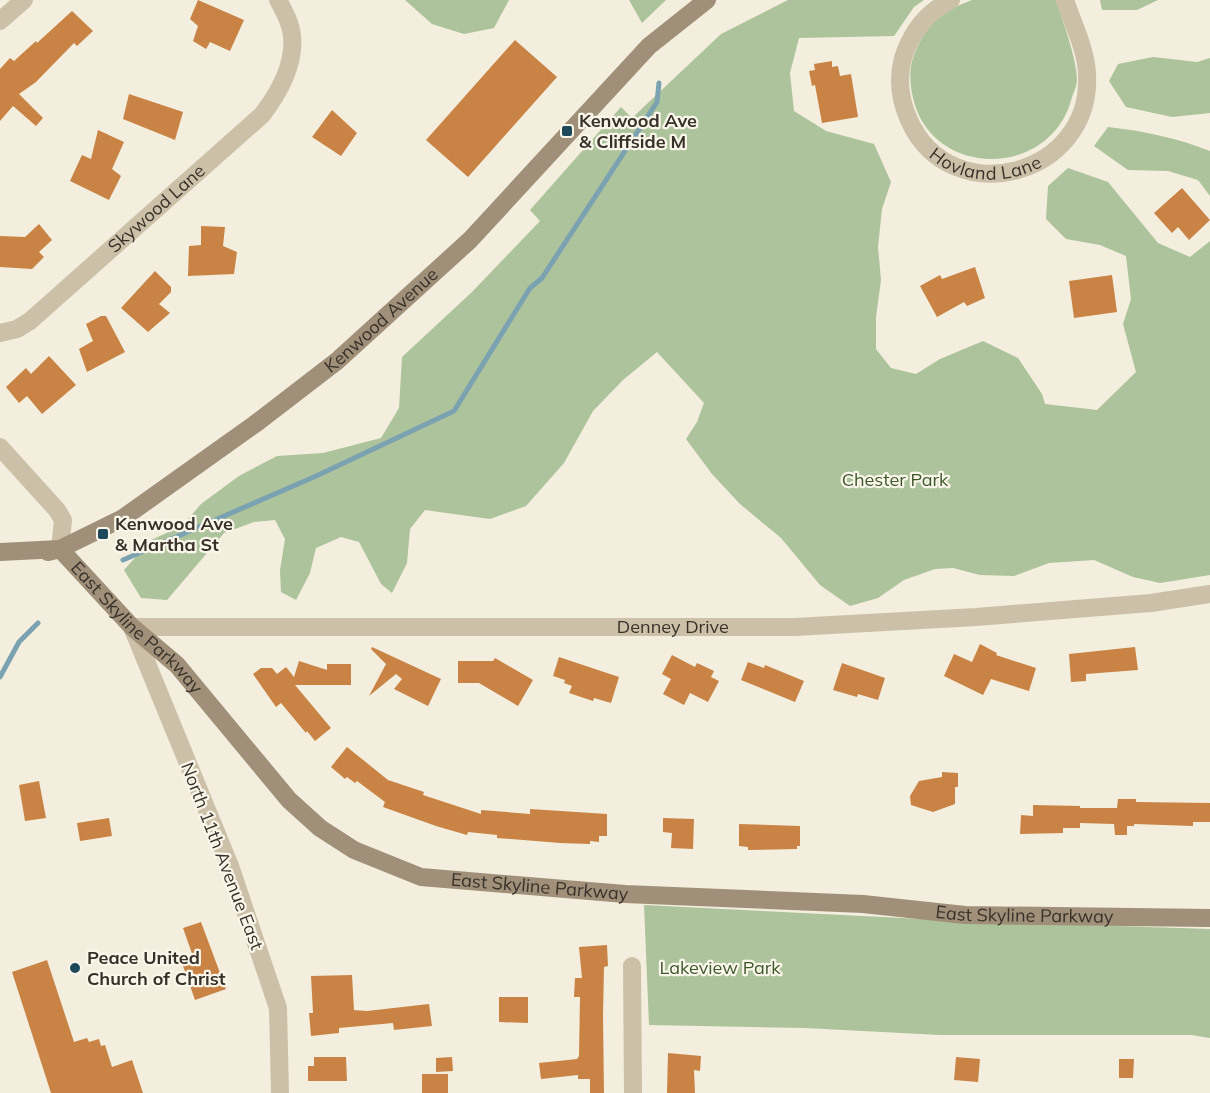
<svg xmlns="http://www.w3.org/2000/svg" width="1210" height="1093" font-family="Mulish,sans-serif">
<rect width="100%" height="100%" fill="#f3eedd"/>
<path fill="#adc39c" d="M405 0H509L494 28 464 34 432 24Z
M629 0H666L642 23Z
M788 0H924L914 7 894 36 799 38 790 73 794 111 826 131 874 144 891 182 882 209 878 247 881 280 876 317V349L891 368 916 374 940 359 983 341 1018 358 1042 394 1045 404 1097 410 1136 372 1123 324 1131 299 1126 256 1100 245 1066 239 1046 219 1048 186 1068 168 1108 182 1158 243 1190 257 1210 241V575L1160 583 1133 577 1094 560 1049 563 1014 576 980 575 953 568 935 569 904 580 878 598 850 606 820 585 781 538 740 504 712 474 686 439 697 422 704 403 657 352 623 380 593 411 564 463 526 506 490 519 425 510 410 529 407 563 392 593 381 584 359 542 341 537 316 548 310 573 296 600 281 592 280 570 285 539 275 520 254 522 224 533 167 600 141 598 124 570 151 540 182 526 201 504 239 476 277 456 323 453 381 438 399 408 402 357 472 292 540 221 530 210 621 107 632 118 721 34Z
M972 0H1056C1063 22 1076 56 1077 79 1077 85 1074 92 1072 97 1052 179 932 180 913 98 910 85 909 70 913 58 925 25 940 12 972 0Z
M1100 0H1158L1137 10H1102Z
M1153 57 1197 62 1210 58V113L1172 117 1126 107 1109 81 1118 64Z
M1108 127C1144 131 1177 138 1210 151V196L1198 180 1168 171 1128 170 1094 146Z
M644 905 963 921 1210 929V1038L1191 1035H940L805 1028 649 1025Z"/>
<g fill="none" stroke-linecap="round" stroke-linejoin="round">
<path stroke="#7ba2b1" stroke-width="5" d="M123 560 314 477 454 411 530 288 542 278 657 102 659 83
M0 677 19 642 38 623"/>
</g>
<path fill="#c98445" d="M198 0 244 20 230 51 210 42 206 49 193 41 198 26 190 19Z
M72 11 93 31 77 46 74 43 36 82 19 94 43 118 36 126 13 106 0 121V69L10 58 14 61 36 41 37 43Z
M515 40 557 77 468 177 426 140Z
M832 61V67L838 66 840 76 851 74 858 117 822 123 815 85 812 86 809 71 815 70 814 64Z
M129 94 183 112 175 140 123 119Z
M332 110 357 133 341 156 312 137Z
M98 130 124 142 112 169 121 176 109 200 70 181 82 155 91 159Z
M1182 188 1210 220 1189 240 1178 227 1172 233 1154 213Z
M39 224 52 240 39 252 44 257 32 269 0 267V236L25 237Z
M201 226 225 227 223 246 237 252 234 274 188 276 189 246 201 245Z
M975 267 985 298 967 306 964 302 937 317 920 286 940 275 942 279Z
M155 271 171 287V292L159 304 170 313 148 332 121 308Z
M1112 275 1117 312 1074 318 1069 281Z
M101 316H106L125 352 87 372 79 349 93 341 86 324Z
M49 356 76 385 42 414 27 396 19 403 6 387 26 368 31 374Z
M980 644 997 653 996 655 1036 668 1029 691 991 679 983 695 944 676 954 654 972 662Z
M372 647 441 679 428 706 394 689 402 679 396 674 369 696 386 664 371 649Z
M1135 647 1138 670 1086 674V681L1071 682 1069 654Z
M672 655 695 667 697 663 714 671 711 677 719 681 708 702 690 693 684 705 663 694 671 679 662 674Z
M559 657 619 677 611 703 594 698 593 701 569 693 572 686 564 683 565 680 553 676Z
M495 658 533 680 518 706 479 683H458V661H493Z
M299 661 327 670V664H351V685H295L331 728 315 741 307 731 306 733 281 703 276 707 253 674 261 668H272L277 674 286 667 294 677Z
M748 662 764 668 765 665 804 681 795 702 741 680Z
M842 663 885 678 878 700 858 694 857 697 833 690Z
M347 747 388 780 424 792 423 795 481 814V810L530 814V809L607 814V836H599V842L590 841V844L560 843 497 838V835L468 832 467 835 436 826 383 807 385 802 357 781 355 783 347 777 345 779 331 767Z
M942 772 958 773V787H955V804L933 812 911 805 910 796 919 781 942 777Z
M39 781 46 818 25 821 19 785Z
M1118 799H1136V802L1210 803V822H1193V826L1134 824V826H1127V835H1115L1114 824 1080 823V828H1063V833L1020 834 1021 815 1033 816V805L1080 806V808H1117Z
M109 818 112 836 80 841 77 823Z
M663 818 694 819 693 849 671 848 672 833 663 832Z
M739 824 800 826V846H797V849L748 850V847L739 846Z
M201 922 226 989 195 1000 183 966 195 962 183 928Z
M607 945 608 966 604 967 603 1016 604 1093H590V1079H578V1075L541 1079 539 1063 577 1059 579 1056 580 997H574L575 978H582L579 947Z
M47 960 74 1042 87 1038 89 1042 99 1039 101 1046 105 1045 112 1067 132 1060 143 1093H51L12 972Z
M352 975 354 1010 367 1011 429 1004 432 1026 394 1030 393 1023 339 1028V1033L311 1036 309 1013H313L311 976Z
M499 997H528V1023L499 1022Z
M668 1053 701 1056 700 1071 694 1070 695 1093H667Z
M314 1057H346L347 1081H308V1066H314Z
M452 1057 453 1071 436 1072V1058Z
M956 1057 980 1059 978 1082 954 1080Z
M1119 1059H1134L1133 1078H1119Z
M422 1074H448V1093H422Z"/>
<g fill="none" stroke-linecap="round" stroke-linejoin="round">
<g stroke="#ccc1a8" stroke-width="18">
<path id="s1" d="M951 0C927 12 911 33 903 58 897 80 900 100 909 120 950 213 1093 177 1087 74 1086 49 1073 24 1065 0"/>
<path d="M0 21 24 0"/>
<path id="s2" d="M0 333 17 329 30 321 262 115C278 94 295 64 292 36 291 23 284 11 278 0"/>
<path d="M0 447 57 510 63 520 60 549"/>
<path d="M632 966 633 1093"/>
<path id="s3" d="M280 1093 278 1008 230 866 132 627H795L976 617 1151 603 1210 594"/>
</g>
<g stroke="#a09079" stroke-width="18">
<path id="s4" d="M0 552 60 549 132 627 177 665 289 800 320 828 354 850 421 877 625 894 863 904 965 915 1210 918"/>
<path id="s5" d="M48 552 60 549 123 518 255 424 337 361 470 240 649 46 707 0"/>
</g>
</g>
<g fill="#1d495b" stroke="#faf7ea" stroke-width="2">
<rect x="561" y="125" width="12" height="12" rx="3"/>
<rect x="97" y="528" width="12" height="12" rx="3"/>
<circle cx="75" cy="968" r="6"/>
</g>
<g text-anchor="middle" stroke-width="4.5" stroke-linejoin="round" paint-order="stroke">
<g font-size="18" font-weight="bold" fill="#383129" stroke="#faf7ea" text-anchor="start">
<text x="579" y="127">Kenwood Ave<tspan x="579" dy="21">&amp; Cliffside M</tspan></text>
<text x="115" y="530">Kenwood Ave<tspan x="115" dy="21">&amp; Martha St</tspan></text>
<text x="87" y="964">Peace United<tspan x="87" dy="21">Church of Christ</tspan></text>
</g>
<g font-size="18" fill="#383129" stroke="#faf7ea">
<text dy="6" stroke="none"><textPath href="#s1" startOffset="238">Hovland Lane</textPath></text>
<text dy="6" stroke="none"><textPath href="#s2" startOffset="202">Skywood Lane</textPath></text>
<text dy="6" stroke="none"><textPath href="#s5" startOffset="408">Kenwood Avenue</textPath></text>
<text dy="6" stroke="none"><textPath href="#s4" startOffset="170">East Skyline Parkway</textPath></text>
<text dy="6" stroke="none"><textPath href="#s3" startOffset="1034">Denney Drive</textPath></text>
<text transform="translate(222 856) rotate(69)" y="6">North 11th Avenue East</text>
<text dy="6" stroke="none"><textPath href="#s4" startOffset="674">East Skyline Parkway</textPath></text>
<text dy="6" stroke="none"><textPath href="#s4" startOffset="1160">East Skyline Parkway</textPath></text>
</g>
<g font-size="18" fill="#3d572b" stroke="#faf7ea">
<text x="895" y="486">Chester Park</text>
<text x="720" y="974">Lakeview Park</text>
</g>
</g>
</svg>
